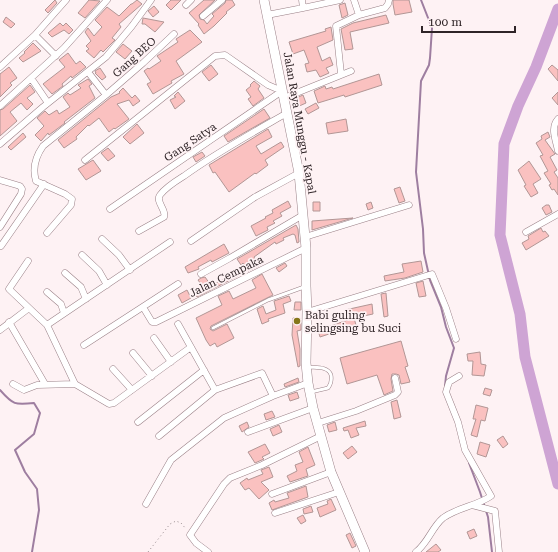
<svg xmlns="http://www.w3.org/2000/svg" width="558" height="552" font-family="'Roboto Serif',serif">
<rect width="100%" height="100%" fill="#fef2f4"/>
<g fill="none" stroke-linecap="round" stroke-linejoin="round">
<path stroke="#9e7ea0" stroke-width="2" d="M421 0 432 28 430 58 429 65 421 81 416 172 423 229 424 253 430 280 441 307 446 327 454 348 446 376 445 386
M0 390C13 405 15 405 34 403L40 413 34 434 15 450 25 472 37 489 39 510 32 552
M469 463 480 492 488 517 492 552"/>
<path stroke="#cea4d4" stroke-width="11" d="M558 9 536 67 518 106 504 144 500 235 520 314 525 357 558 484"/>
</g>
<path fill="#fac1c0" stroke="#b29695" d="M55 0 57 3 48 13 45 10Z
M89 0 100 1 85 18 78 13Z
M137 0 142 4 119 24 121 27 112 38 115 40 103 52 101 50 94 58 86 51 89 49 86 46 91 41 85 32 88 28 94 36 102 27 95 20 107 7 119 16 131 4H132Z
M171 0H181L171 10 166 5Z
M204 0H215L199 15 200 19 204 20 207 24 214 16 212 14 225 3 226 0H232L235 5 226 12 227 13 214 26 204 34 198 25 199 24 189 13Z
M393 0H409L412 12 395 15 393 4Z
M345 3 348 15 342 18 339 5Z
M154 6 159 12 153 17 148 11Z
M386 15 389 23 350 32 353 49 345 50 341 29 353 23Z
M6 17 15 24 11 28 3 22Z
M143 18 164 22 155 32 145 24H142Z
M60 23 63 26 66 23 73 30 69 34 64 30 52 37 48 33Z
M331 27 333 40 317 47 322 61 330 57 333 65 326 68 329 73 320 77 316 70 307 72 305 64 309 63 304 50 293 54 289 42 326 31 325 29Z
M190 30 202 42 176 61 184 74 171 81 172 83 153 94 147 84 151 82 144 71 148 68 149 69 161 61 157 56 178 42 176 39Z
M33 43 41 51 23 62 19 58 25 53 24 52Z
M123 44 132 51 125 59 116 52Z
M68 53 76 64 80 61 86 67 72 78 71 76 62 84 63 86 52 94 43 84 65 67 59 60Z
M211 65 218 74 209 81 202 72Z
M552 65 558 70V81L548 69Z
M9 67 17 78 10 83 12 85 0 97V74Z
M100 68 106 77 102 80 95 73H96L95 71Z
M379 74 382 85 345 97 344 95 318 103 314 91 325 86 326 89 332 87 333 89Z
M88 79 92 84 89 86 95 98 64 122 65 123 49 135 48 133 41 141 35 135 44 126 37 118 45 111 49 115 57 110 59 114 70 107 63 97 68 93 70 95 81 88 78 85Z
M254 81 260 86 258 89 264 98 253 106 248 99 251 97 246 90 251 86 250 85Z
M30 85 35 92 27 98 33 104 27 110 21 103 10 112 17 121 0 136V110L3 109Z
M123 88 132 98 135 95 140 101 133 106 129 100 117 104 129 119 115 129 114 128 109 132 99 118 89 126 88 125 76 137 77 139 64 148 58 140 111 97 120 93 119 92Z
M178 92 185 101 175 109 170 100 176 97 174 96Z
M558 92V105L552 98Z
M303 95 306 103 297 107 294 99Z
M316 103 319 108 308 114 305 109Z
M264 109 270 118 228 142 224 136Z
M346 119 348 131 328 134 326 123Z
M137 124 144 133 130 144 123 137Z
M268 129 272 137 256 146 261 154 281 142 284 147 265 160 268 165 256 174 255 173 229 192 215 172 213 173 209 165Z
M548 132 550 137 545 140 555 154 550 157 557 170 554 172 558 178V195L554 189 552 190 549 185 551 184 544 173 548 171 540 156 543 155 536 143 542 139 541 136Z
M23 133 26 137 11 150 8 147Z
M108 148 115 156 108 161 101 153Z
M202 152 205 156 196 162 193 157Z
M93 160 101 171 86 180 78 169Z
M529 161 541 179 533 184 538 193 531 197 524 186 526 185 518 170Z
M400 187 405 201 399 203 394 189Z
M288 201 291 207 280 213 282 216 273 221 275 223 267 227 268 230 256 236 251 226 266 218 265 217 273 213 272 210Z
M313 202H320V211H313Z
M371 202 373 208 368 210 366 204Z
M546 205H549L552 212 546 215 542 208Z
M353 218 312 230V221Z
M296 225 298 229 299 242 297 243 295 235 293 234 283 238 284 240 276 244 275 242 254 257 259 266 248 271 243 263 241 265 237 259Z
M541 228 543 232 545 231 549 236 526 250 522 243 529 239 528 236Z
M224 244 229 253 212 262 211 260 198 267 199 269 188 273 185 267Z
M421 261 423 272 405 278 385 281 384 276 404 272 402 264Z
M285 263 287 266 279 272 276 268Z
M237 273 238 276 197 297 194 292 203 287 198 280 201 278 205 277 210 284 214 282V284Z
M262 274 273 295 211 326 210 329 213 331 227 324 234 338 217 347 215 343 210 346 206 340 196 318 222 305 218 296 229 291 233 299 256 288 252 280Z
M423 281 426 296 419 297 416 283Z
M187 290 191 298 182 303 178 295Z
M386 293 388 316 384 317 381 294Z
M289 296 291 301 283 304 285 313 268 319 269 321 262 324 257 309 263 306 266 314 276 310 274 301Z
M295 302H301V310H294Z
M372 304 373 314 354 318 356 325 320 337 318 330 348 320 345 310Z
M293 318H295L296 323V321L301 320V330L297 331 300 349V366L298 367 292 335Z
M401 341 408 366 405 367 410 382 401 384 399 375 396 374H392L391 379 393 391 384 395 377 375 347 384 340 358Z
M480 352 481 364 486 365 484 376 472 375 473 361H468L467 354Z
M298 378 299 382 285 387 284 384Z
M485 388 492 390 490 396 483 394Z
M297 392 299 398 290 401 288 395Z
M397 400 401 417 394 419 391 402Z
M476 405 488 408 485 421 481 420 477 437 471 435 476 419H473Z
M272 411 275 417 266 420 264 414Z
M365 421 366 426 356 428 359 435 351 438 348 430 344 431 343 428Z
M247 422 249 427 242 432 239 426Z
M335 422 337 430 329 432 327 425Z
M279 425 282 432 273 436 270 429Z
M503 436 508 444 503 448 497 440Z
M480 442 490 445 486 457 477 454Z
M265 444 270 453 262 457 264 459 255 463 248 452Z
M352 446 357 452 348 459 343 453Z
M308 447 315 465 306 469 308 476 290 482 287 476 297 471 295 465 303 462 299 452Z
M269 467 273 477 261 482 269 490 259 499 249 488 245 490 240 483 247 478 248 480 263 474 261 470Z
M306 486 308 497 272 510 269 503 274 500 275 502 289 498 287 493Z
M331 499 336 510 320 517 317 508 328 504 327 501Z
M311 506 313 512 304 514 303 509Z
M303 515 306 521 301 524 297 518Z
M474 529 477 536 470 539 467 532Z
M350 533 356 546 352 548 346 535Z
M436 544 441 550 438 552H426Z"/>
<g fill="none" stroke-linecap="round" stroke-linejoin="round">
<defs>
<path id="lane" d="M213 328 268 300 304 287
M308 367C316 368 328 366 331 375 332 380 331 384 328 388L311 392"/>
<path id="street" d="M302 0 303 8
M354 0 359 15 385 8 388 4 389 0
M186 5 191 0
M267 15 303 8 340 0
M203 16 222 0
M56 56 35 35 66 0
M0 67 35 35
M341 74 336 26 359 15
M31 78 64 48 107 0
M106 95 143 63 174 34
M284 98 351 71
M0 106 31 78 48 103
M558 119C550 128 556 140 558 151
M0 144 43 107 106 57 132 26 151 0
M85 160 215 56 225 55 268 85 282 91
M0 180 20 186 22 189 21 194 0 227
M110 209 282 91
M139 231 164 217C167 210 155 202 160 195 166 187 176 181 184 176 217 152 252 133 287 113
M526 232 558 214
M47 233 71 205 72 199 65 194 36 181C32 168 36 156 43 146L106 95 88 72
M305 237 409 205
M102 239 119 255 130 270
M191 241 255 197 299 173
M170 242 47 325 75 384 109 404 114 403 191 347
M1 246 44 184
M82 255 99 271 107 285
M28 261 9 289 29 308
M65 273 81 287 86 299
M201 274 230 258 303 215
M47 292 61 304 64 313
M143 307 152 322H156L306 248
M307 312 432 274 446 308 456 339
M9 322 45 384
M178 324 215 390
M0 330 29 308 47 325
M154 338 171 362
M84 345 178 284
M133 353 152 376
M113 369 132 390
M13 384 24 390 37 385 75 384
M138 422 204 370
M318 423 356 411 395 395 398 392 395 378
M248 432 313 408
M159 436 215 390 262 373 273 396
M272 494 331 472
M146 504 171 460 224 418 273 396 308 383
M472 505 495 511 499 552
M275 513 339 492
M208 552 196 543 190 535 224 484 230 478 262 465 321 436
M416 552C428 543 432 527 443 518 458 507 477 506 491 496L465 450 458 422 446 392 449 382 459 376"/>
<path id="secondary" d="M264 0 299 173 306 248V286L307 312 306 363 308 383 313 408 331 472 365 552"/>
</defs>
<use href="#lane" stroke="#9a8087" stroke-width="4"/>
<use href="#street" stroke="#9a8087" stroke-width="7"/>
<use href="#secondary" stroke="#9a8087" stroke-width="10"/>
<path stroke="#94888b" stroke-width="1" stroke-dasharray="1 3" stroke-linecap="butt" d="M148 552 170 524 176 521 181 523 186 529"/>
<use href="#lane" stroke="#fff" stroke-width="3"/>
<use href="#street" stroke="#fff" stroke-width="6"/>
<use href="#secondary" stroke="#fff" stroke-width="9"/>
</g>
<circle fill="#867619" stroke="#fef2f4" stroke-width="1.5" cx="297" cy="321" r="4"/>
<g text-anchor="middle" stroke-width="3.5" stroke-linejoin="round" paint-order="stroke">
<g font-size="11" fill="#2f2427" stroke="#fef2f4">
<text transform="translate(134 57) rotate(-42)" y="4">Gang BEO</text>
<text transform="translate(300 123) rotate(80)" y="4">Jalan Raya Munggu - Kapal</text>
<text transform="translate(190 142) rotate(-34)" y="4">Gang Satya</text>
<text transform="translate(226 276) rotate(-26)" y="4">Jalan Cempaka</text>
</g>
<g font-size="11" fill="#2f2427" stroke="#fef2f4" text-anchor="start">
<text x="305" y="319">Babi guling<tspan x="305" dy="13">selingsing bu Suci</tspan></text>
</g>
</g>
<path d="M422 26v6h93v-6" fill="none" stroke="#2f2427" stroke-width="2"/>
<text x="428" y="26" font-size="12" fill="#2f2427" stroke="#fef2f4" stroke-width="3" paint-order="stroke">100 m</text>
</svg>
